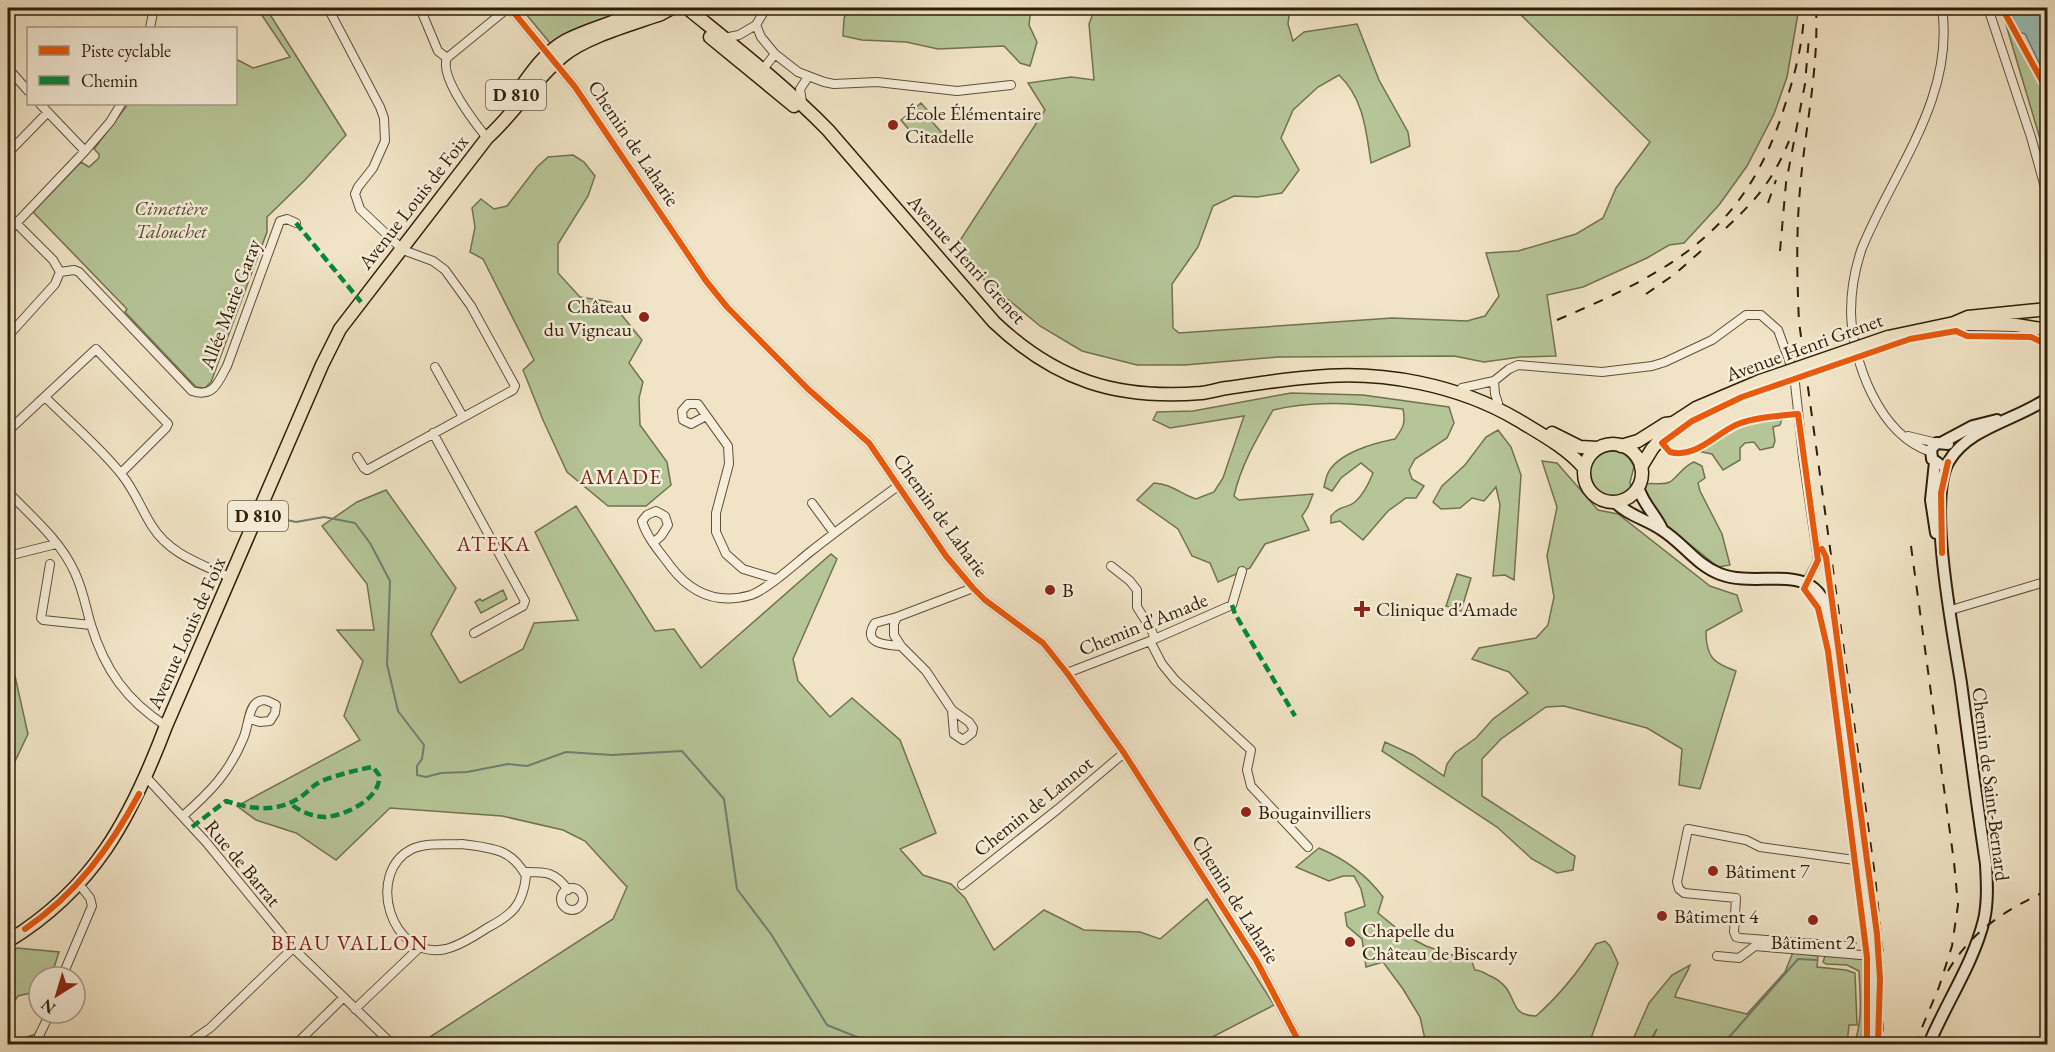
<svg xmlns="http://www.w3.org/2000/svg" width="2055" height="1052" font-family="'EB Garamond',serif">
<rect width="100%" height="100%" fill="#f1e4c6"/>
<filter id="stains"><feTurbulence type="fractalNoise" baseFrequency=".00333" numOctaves="4"/><feColorMatrix values="0 0 0 0 .2 0 0 0 0 .09 0 0 0 0 .02 0 0 0 .5 -.17"/></filter>
<radialGradient id="worn" r=".72"><stop offset=".6" stop-color="#630" stop-opacity="0"/><stop offset="1" stop-color="#630" stop-opacity=".3"/></radialGradient>
<path fill="#b6c598" stroke="#727250" stroke-width="1.5" d="M257 8H266L346 135 305 180 267 217V232L211 382 205 388 196 387 125 312 127 309 33 212 81 162 89 167 99 158V154L94 149 128 104H236V59L253 68 290 57Z
M521 8H631L625 13 550 43Z
M850 8H1031L1029 25 1037 42 1030 66 1020 63 1004 46 938 49 906 42 862 40 843 36 844 18Z
M1095 8H1290L1288 24 1293 41 1304 32 1357 24 1379 80 1408 132 1410 146 1371 163C1366 131 1364 99 1339 75L1318 87 1293 110 1281 138 1299 170 1282 193 1257 197 1234 196 1213 206 1198 247 1172 284 1173 328 1179 333 1392 318 1467 321 1485 316 1499 296 1486 253 1518 251 1576 234 1603 218 1616 188 1650 142 1520 14 1522 8H1799L1787 77 1774 114 1747 166 1719 205 1684 243 1669 245 1647 258 1583 287 1547 295 1556 356 1520 357 1484 362 1454 356 1278 357 1185 365H1137L1082 351 1040 326 975 272 957 245 1045 110 1028 83 1071 77 1094 80 1089 24Z
M2004 18 2037 74 2047 98V162Z
M921 103 931 114 928 117 942 133 930 144 915 128 910 131 901 120Z
M573 155 584 162 595 176 588 196 558 244V273L580 297 611 302 642 340 629 363 643 382 639 398 640 425 667 462 671 485 646 506H608L567 472 543 420 523 370 534 360 483 259 470 252 475 227 472 208 481 199 494 209 507 206 537 167 548 157Z
M1291 393 1363 395 1449 407 1454 423 1447 438 1415 459 1409 470 1412 479 1424 486 1416 498H1406L1388 511 1363 540 1340 521 1331 523V516C1341 504 1347 509 1355 502 1363 495 1369 483 1373 473L1361 463 1341 478 1332 491 1324 487C1325 483 1326 477 1328 473 1338 453 1374 443 1395 439 1403 428 1406 423 1403 409 1359 404 1316 399 1273 410 1257 438 1241 465 1234 496L1239 500 1313 494 1308 507 1302 516 1309 530 1265 544 1250 568 1218 582 1210 563 1192 556 1178 529 1137 500 1154 483C1172 484 1179 493 1196 499L1214 492 1223 478 1244 416 1170 428 1153 420 1157 412 1193 411Z
M1757 416 1782 419 1780 425 1773 427 1775 441 1773 447 1760 450 1754 442 1745 443 1740 448V460L1723 470 1712 454 1697 451C1719 430 1728 425 1757 416Z
M1498 430 1511 447 1521 475 1514 580 1505 575 1493 576 1500 505 1496 487 1484 501 1472 498 1460 508 1441 509 1433 502 1442 486 1465 465 1486 437Z
M1611 451C1623 451 1629 456 1634 467L1630 482 1631 488C1597 519 1568 459 1611 451Z
M1542 461 1557 463 1598 510 1618 514 1710 586 1737 595 1742 611 1706 631C1706 657 1713 663 1736 671L1700 789 1679 785 1682 749 1647 728 1564 706 1546 707 1501 739 1482 759V796L1575 856 1573 870 1557 873 1532 859 1497 827 1382 751 1385 742 1413 755 1444 776 1447 764 1455 753 1476 738 1493 719 1528 693 1509 672 1472 659 1479 648 1536 638 1548 625 1554 597 1547 556 1557 507Z
M1694 462 1702 466 1705 478 1698 483 1700 491 1722 534 1730 565 1718 567 1662 522 1643 488 1645 484C1653 482 1661 486 1670 482 1679 476 1683 466 1694 462Z
M386 490 456 588 431 634 460 683 523 649 534 623 578 620 535 532 576 506 655 631 674 629 701 668 831 554 837 559 793 659 798 681 830 717 852 698 900 740 936 833 900 849 923 875 951 884 965 898 994 950 1044 910 1084 930 1140 932 1160 939 1207 899 1274 1005 1199 1044H419L613 919 627 887 585 841 563 830 502 816 390 808 336 860 296 833 256 820 237 806 360 740 344 716 363 661 337 630H374L367 584 322 526 357 502Z
M1457 574 1471 578 1461 611 1446 606Z
M503 590 507 599 481 613 475 602 480 599 482 601Z
M8 659 15 676 28 734 8 776Z
M1319 848C1345 859 1366 874 1383 897L1378 913 1405 935 1426 946 1452 955 1462 952 1469 954 1475 970C1480 970 1483 972 1488 975 1496 978 1502 982 1507 989 1517 1005 1513 1015 1536 1016 1561 994 1579 971 1596 944L1605 941 1610 946 1618 963 1589 1044H1426L1420 1017 1403 989 1383 962 1366 967 1362 939 1347 926 1345 913 1365 906 1361 889 1354 876H1343L1329 881 1296 867Z
M17 948 59 952 51 977H39V991L18 996 8 1010V955Z
M1793 952 1818 956 1817 967 1846 970 1855 973 1857 1025H1849L1847 1044H1650L1657 1029 1648 1044H1631L1649 1003 1672 975 1690 965C1686 977 1678 985 1675 997L1747 1014 1785 972Z
M1825 956 1863 959 1865 962V1044H1857L1855 1041C1863 1018 1860 994 1859 971L1847 965 1826 964 1823 962Z
M41 1032 50 1044H8Z"/>
<path fill="#9bbfb5" stroke="#6f7f70" stroke-width="1.5" d="M2012 8H2047V79L2025 34 2018 32 2011 13Z"/>
<g fill="none" stroke-linecap="round" stroke-linejoin="round">
<path stroke="#6f7f70" stroke-width="2" d="M268 516 296 522 324 517 355 523 370 543 390 581 387 664 398 711 424 745 422 759 417 766V775L426 777 441 773 467 772 508 764 527 766 566 752 612 755 682 751 724 799 737 889 771 934 827 1025 862 1039 872 1044
M1723 1044 1798 959 1817 960"/>
<defs>
<path id="street" d="M328 8 380 107 384 118 385 141 373 168 358 187 355 194 360 209 403 250 433 261 445 270 471 306 515 386 513 390 367 470 364 468 357 457
M420 8 438 51 447 58
M510 8 575 87 706 281 727 307 808 389 869 443 946 556 973 588 985 600 1043 643 1067 673 1124 753 1256 960 1300 1044
M1988 8 2031 137 2048 198
M150 28 154 8
M724 38 739 35 756 25
M775 54 798 72 824 82 834 84 877 82 957 91 1011 85
M447 58C439 77 475 123 487 138
M447 58 508 8
M8 68 28 91
M760 73 775 54 761 37 756 25 766 8
M802 102 800 89 808 77
M40 104 85 151
M8 153 48 112
M8 232 85 151 110 122 121 104
M60 272 74 270 79 272 192 391C214 398 218 382 227 366L280 221 287 219 296 223
M8 336 55 284 60 272 53 260 16 223
M435 367 463 417
M1494 381 1495 394 1498 403
M1462 388 1494 381 1509 369 1518 365 1602 372 1652 366 1665 362 1712 340 1746 315H1761L1778 330 1794 374 1803 457 1818 560 1806 583
M45 397C69 421 102 449 122 475 135 491 141 509 152 526 170 555 202 564 231 578
M706 416 691 424 683 420 682 411 688 404H698L728 446 729 464 716 513V532L726 554 743 569 776 579
M8 431 96 349 168 424 166 428 121 473
M433 433 525 601 523 606 474 633
M1908 436 1937 443
M1931 452C1879 435 1852 361 1851 312 1851 290 1855 268 1862 248 1894 170 1955 97 1942 8
M8 492C31 516 61 541 75 573 83 590 86 608 91 625 105 670 126 700 166 726
M812 503 834 533
M653 543 661 536 668 525 665 516 656 511 647 515 642 521C647 538 660 552 671 567 691 593 717 605 751 595 768 589 795 564 810 552 839 529 868 508 898 486
M8 556 56 544
M50 564 41 618 43 620 91 625
M1111 566 1130 581 1137 590V607L1151 629 1155 639
M1951 610 2048 581
M897 617 875 623C861 644 886 645 901 646
M1150 641 1162 664 1175 680 1251 750 1247 770 1251 786 1308 847
M1067 673 1150 641 1232 605 1242 571
M952 710 954 734 963 740 972 733 973 728 969 722 952 710 926 671 901 646 894 635V624L897 617 973 588
M147 778 206 842 293 948 392 1044
M183 816C210 792 229 773 243 739 248 729 248 711 255 704 262 697 269 701 276 705L275 713 270 721 260 722 250 719
M462 844C491 848 511 848 526 876 523 905 512 915 487 928 475 936 461 945 446 949 390 961 365 872 412 849 427 842 446 845 462 844Z
M524 872C545 872 555 871 568 890
M962 885 1058 809 1124 753
M561 899a11 11 0 1 1 22 0a11 11 0 1 1-22 0Z
M1852 945 1843 946 1740 938 1736 937 1734 932 1736 898 1684 893 1679 889 1677 882 1688 829 1746 840 1760 847 1862 861
M1717 956 1739 958 1755 946 1873 956
M62 977 92 906 90 898 79 884
M355 1009 419 948
M39 1036 50 1013
M187 1044 210 1028 293 948
M296 1044 343 998"/>
<path id="secondary" d="M1943 442 1973 426 1997 420
M1935 462 1931 500 1936 533
M1939 464 1932 459 1931 449 1937 443 1948 444
M1638 487C1643 504 1655 514 1662 529
M1615 502C1627 515 1648 520 1662 530 1683 543 1696 565 1720 574 1762 590 1818 556 1830 620L1872 935 1873 1044
M1929 1044C1946 1003 1973 964 1984 920 1988 902 1987 883 1986 864 1977 804 1969 743 1961 683 1954 637 1926 499 1949 461 1969 427 2017 420 2048 398"/>
<path id="primary" d="M687 8C735 47 784 85 828 130L994 322C1055 380 1116 400 1201 393 1210 392 1219 389 1227 388 1256 384 1284 379 1313 377 1382 370 1459 385 1518 420 1541 434 1567 448 1584 468
M710 37 794 106
M512 100C527 79 542 54 565 41 589 28 618 23 642 8
M1964 324 2016 325 2048 330
M1888 337 1954 323 1968 317 2048 309
M1552 433 1580 447 1598 448
M1584 473a29 29 0 1 1 58 0a29 29 0 1 1-58 0Z
M1621 446 1638 441 1665 424 1673 423 1696 408 1760 381
M1641 467 1652 449 1672 425
M8 941C94 889 131 818 166 726L322 365 340 329 487 138C515 113 534 80 563 56 585 37 633 24 661 14L672 8"/>
</defs>
<use href="#street" stroke="#5f5038" stroke-width="10"/>
<use href="#secondary" stroke="#2e1f08" stroke-width="14"/>
<use href="#primary" stroke="#2e1f08" stroke-width="15"/>
<use href="#street" stroke="#f6edda" stroke-width="8"/>
<use href="#secondary" stroke="#f6edda" stroke-width="10"/>
<use href="#primary" stroke="#f1e4c6" stroke-width="12"/>
<path stroke="#2e1f08" stroke-width="2" stroke-dasharray="10 10" stroke-linecap="butt" d="M1816 8C1819 69 1805 128 1800 189 1796 234 1797 278 1799 322L1875 876 1883 956V1044
M1768 203 1776 180
M1726 228C1757 199 1773 180 1789 141
M1780 251 1786 183 1805 84 1809 37
M1646 294 1675 274 1701 251
M1557 320C1672 271 1746 232 1785 105 1795 74 1804 40 1804 8
M1911 546 1954 862 1958 905 1952 946 1939 987 1915 1044
M1948 971C1972 930 2006 910 2048 890"/>
<defs>
<path id="primary-bridge" d="M1760 381 1888 337"/>
</defs>
<use href="#primary-bridge" stroke="#2e1f08" stroke-width="15" stroke-linecap="butt"/>
<use href="#primary-bridge" stroke="#f1e4c6" stroke-width="12"/>
<path stroke="#00873e" stroke-width="4.5" stroke-dasharray="9 4.5" stroke-linecap="butt" d="M296 223 361 302
M1232 605 1235 614 1295 716
M192 827 226 801C251 809 276 813 299 798 306 794 311 787 318 783 328 777 360 769 373 767L379 775C382 798 345 816 325 817 313 817 298 811 290 803"/>
<defs>
<path id="cycleway" d="M510 8 575 87 706 281 727 307 808 389 869 443 946 556 973 588 985 600 1043 643 1067 673 1124 753 1256 960 1300 1044
M2002 8 2048 92
M1822 549 1826 557 1877 934 1880 979 1878 1044
M1942 553 1941 493 1948 462
M25 929C76 894 110 848 139 794
M1867 1044V957L1828 651 1818 608 1804 589 1818 560 1798 414C1778 416 1757 417 1738 424 1716 433 1696 459 1670 452L1662 443 1692 421 1742 397 1910 339 1956 331 1967 336 2031 337 2048 345"/>
</defs>
<use href="#cycleway" stroke="#f6edda" stroke-width="10"/>
<use href="#cycleway" stroke="#e8590c" stroke-width="6"/>
</g>
<g fill="#8f2418" stroke="#f6edda" stroke-width="2">
<circle cx="893" cy="125" r="6"/>
<circle cx="644" cy="317" r="6"/>
<circle cx="1050" cy="590" r="6"/>
<path d="M1359 600h6v6h6v6h-6v6h-6v-6h-6v-6h6z"/>
<circle cx="1246" cy="812" r="6"/>
<circle cx="1713" cy="871" r="6"/>
<circle cx="1662" cy="916" r="6"/>
<circle cx="1813" cy="920" r="6"/>
<circle cx="1350" cy="942" r="6"/>
</g>
<g text-anchor="middle" stroke-width="5" stroke-linejoin="round" paint-order="stroke">
<g fill="#f6edda" stroke="#6a5d47" stroke-width="1.5">
<rect x="486" y="80" width="60" height="30" rx="4.5"/>
<rect x="228" y="501" width="60" height="30" rx="4.5"/>
</g>
<g font-size="18" font-weight="bold" fill="#2e1f08">
<text x="516" y="101">D 810</text>
<text x="258" y="522">D 810</text>
</g>
<g font-size="20" fill="#2e1f08" stroke="#f6edda" text-anchor="start">
<text x="905" y="120">École Élémentaire<tspan x="905" dy="23">Citadelle</tspan></text>
<text x="632" y="313" text-anchor="end">Château<tspan x="632" dy="23">du Vigneau</tspan></text>
<text x="1062" y="597">B</text>
<text x="1376" y="616">Clinique d'Amade</text>
<text x="1258" y="819">Bougainvilliers</text>
<text x="1725" y="878">Bâtiment 7</text>
<text x="1674" y="923">Bâtiment 4</text>
<text x="1362" y="937">Chapelle du<tspan x="1362" dy="23">Château de Biscardy</tspan></text>
<text x="1813" y="949" text-anchor="middle">Bâtiment 2</text>
</g>
<g font-size="20" fill="#2e1f08" stroke="#f6edda">
<text transform="translate(634 143) rotate(56)" y="7">Chemin de Laharie</text>
<text transform="translate(413 202) rotate(-52)" y="7">Avenue Louis de Foix</text>
<text transform="translate(967 259) rotate(48)" y="7">Avenue Henri Grenet</text>
<text transform="translate(230 304) rotate(-69)" y="7">Allée Marie Garay</text>
<text transform="translate(1804 347) rotate(-20)" y="7">Avenue Henri Grenet</text>
<text transform="translate(941 515) rotate(54)" y="7">Chemin de Laharie</text>
<text transform="translate(1143 624) rotate(-22)" y="7">Chemin d'Amade</text>
<text transform="translate(186 633) rotate(-66)" y="7">Avenue Louis de Foix</text>
<text transform="translate(1991 784) rotate(83)" y="7">Chemin de Saint-Bernard</text>
<text transform="translate(1033 806) rotate(-39)" y="7">Chemin de Lannot</text>
<text transform="translate(243 863) rotate(50)" y="7">Rue de Barrat</text>
<text transform="translate(1236 899) rotate(58)" y="7">Chemin de Laharie</text>
</g>
<g font-size="20" font-style="italic" fill="#575133" stroke="#f6edda">
<text x="171" y="215">Cimetière<tspan x="171" dy="23">Talouchet</tspan></text>
</g>
<g font-size="21" letter-spacing="1.5" fill="#7a1f14" stroke="#f6edda">
<text x="621" y="484">AMADE</text>
<text x="494" y="551">ATEKA</text>
<text x="350" y="950">BEAU VALLON</text>
</g>
</g>
<rect width="2055" height="1052" fill="none" stroke="#f1e4c6" stroke-width="30"/>
<rect x="9" y="9" width="2037" height="1034" fill="none" stroke="#2e1f08" stroke-width="3"/>
<rect x="15" y="15" width="2025" height="1022" fill="none" stroke="#2e1f08" stroke-width="1.5"/>
<rect x="27" y="27" width="210" height="78" fill="#f6edda" stroke="#a69b86" stroke-width="1.5"/>
<rect x="39" y="46" width="30" height="9" fill="#e8590c" stroke="#a69b86" stroke-width="1.5"/>
<text x="81" y="57" font-size="18" fill="#2e1f08">Piste cyclable</text>
<rect x="39" y="76" width="30" height="9" fill="#00873e" stroke="#a69b86" stroke-width="1.5"/>
<text x="81" y="87" font-size="18" fill="#2e1f08">Chemin</text>
<g transform="translate(57 995) rotate(217)"><circle r="28" fill="#f6edda" stroke="#a69b86" stroke-width="1.5"/>
<path d="M0-4.5L10 22L0 15L-10 22Z" fill="#8f2418"/>
<text y="-9" font-size="16" font-weight="bold" text-anchor="middle" fill="#2e1f08">N</text>
</g>
<rect width="100%" height="100%" filter="url(#stains)"/>
<rect width="100%" height="100%" fill="url(#worn)"/>
</svg>
